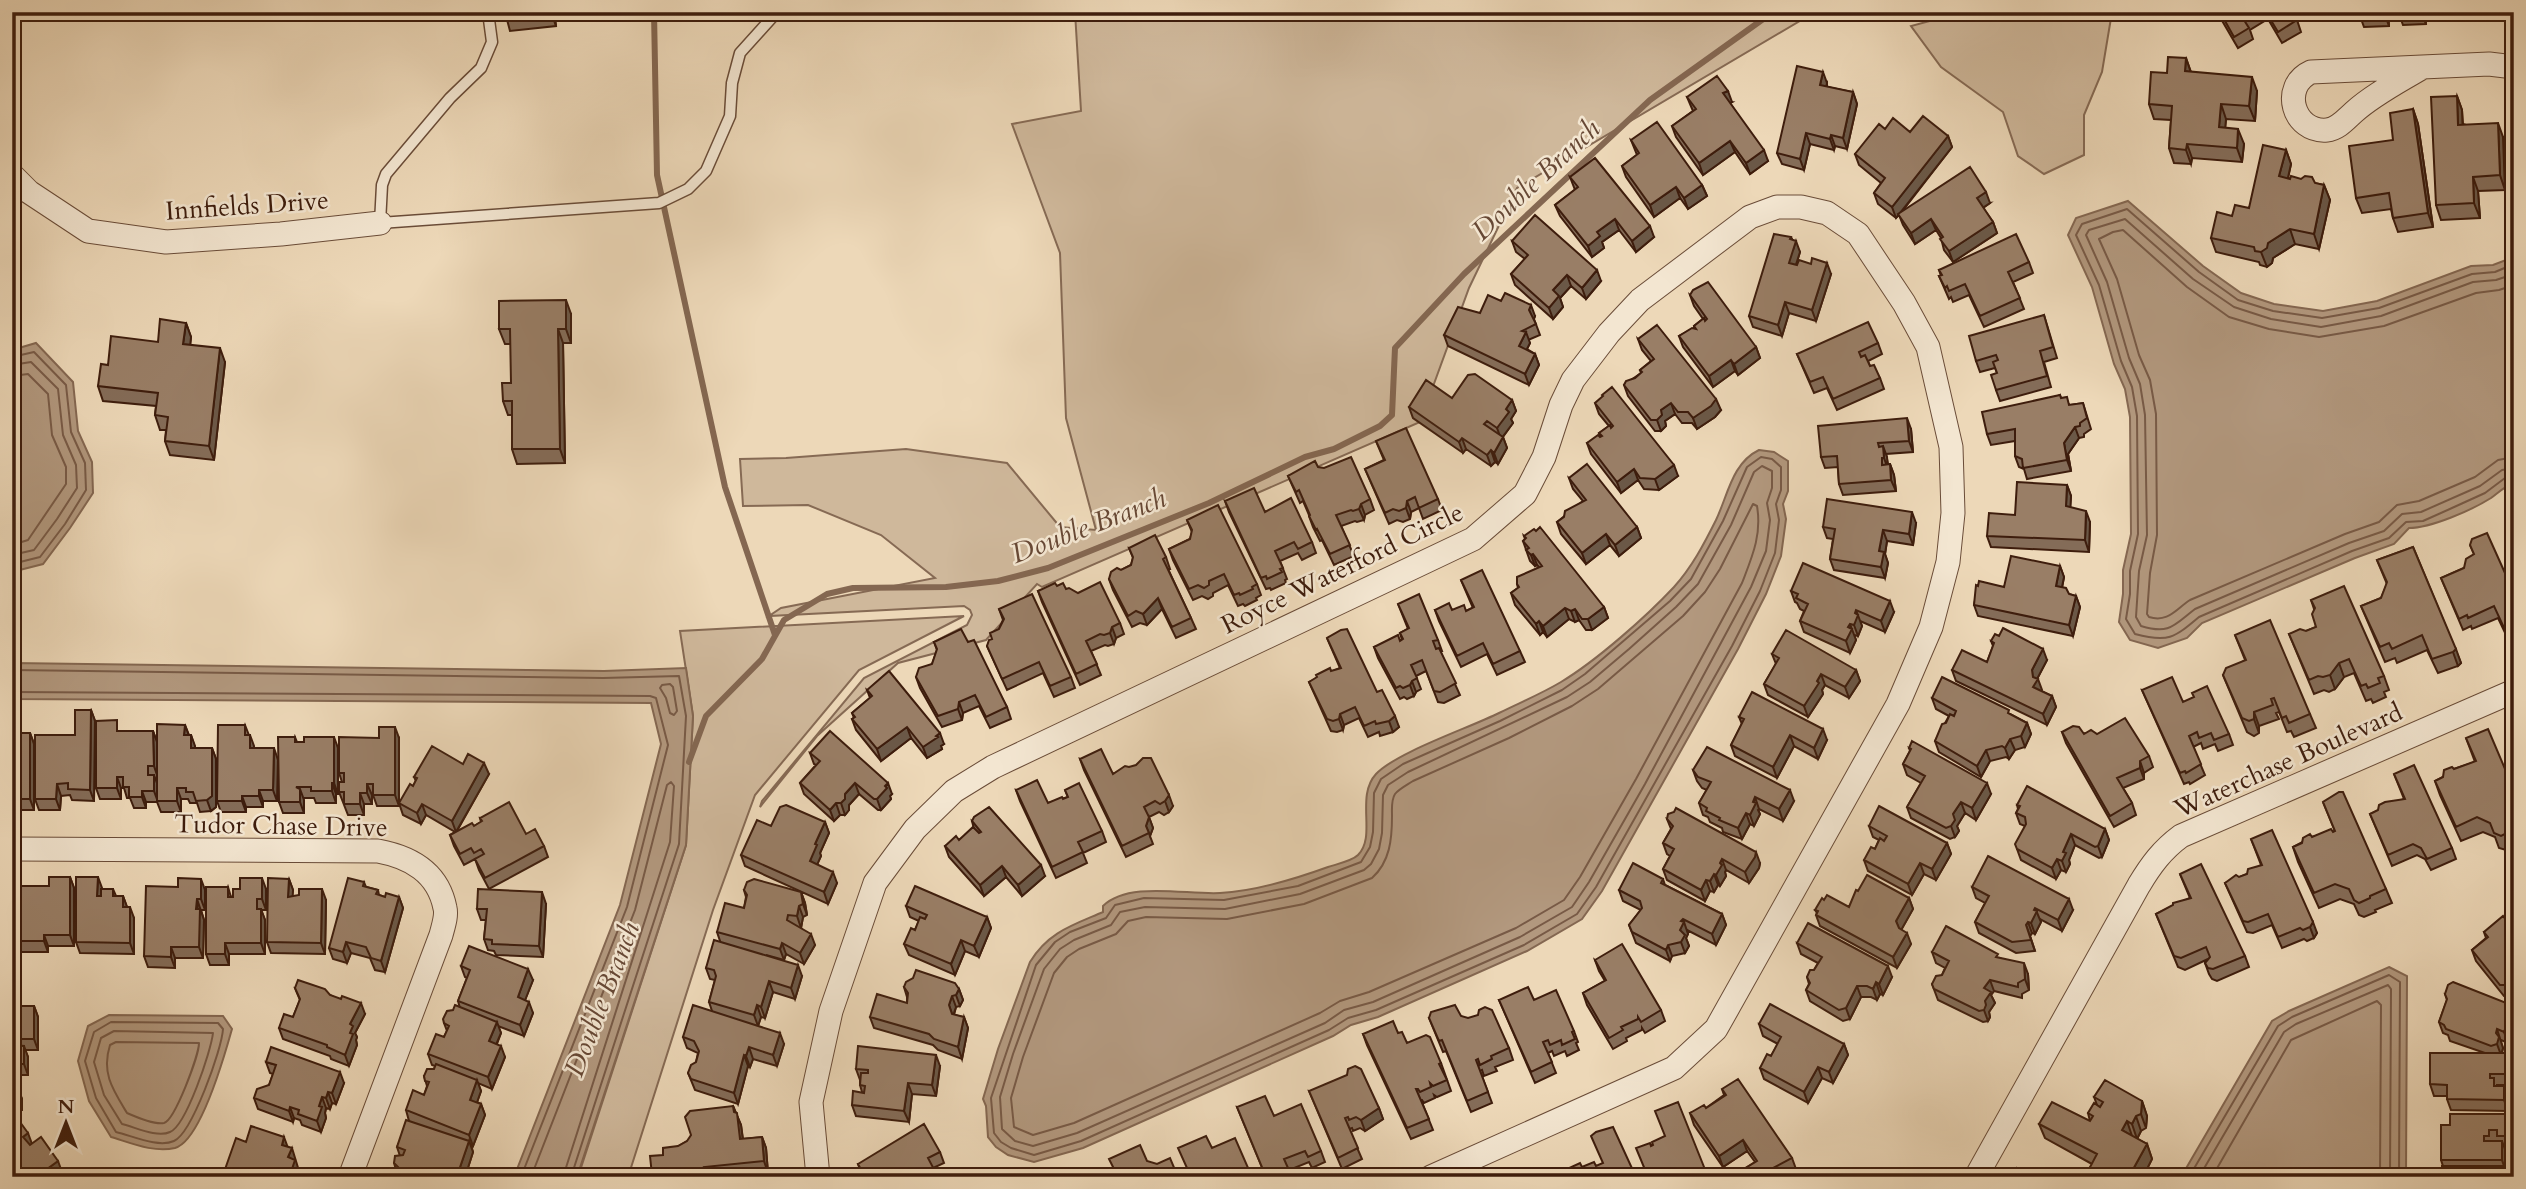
<svg xmlns="http://www.w3.org/2000/svg" width="2526" height="1189" font-family="Cardo,serif">
<rect width="100%" height="100%" fill="#edd8b8"/>
<filter id="stains"><feTurbulence type="fractalNoise" baseFrequency=".00286" numOctaves="4"/><feColorMatrix values="0 0 0 0 .2 0 0 0 0 .09 0 0 0 0 .02 0 0 0 .5 -.17"/></filter>
<radialGradient id="worn" r=".72"><stop offset=".6" stop-color="#630" stop-opacity="0"/><stop offset="1" stop-color="#630" stop-opacity=".3"/></radialGradient>
<path fill="#cfb89b" stroke="#866a54" stroke-width="2" d="M1075 12H1815L1517 188 1469 288 1420 422 1042 587 1037 584 986 640 898 663 817 736 760 807 762 801 864 678 967 625 972 615 970 610 964 606 769 616 781 608 935 578 881 535 808 505 743 506 740 459 786 458 906 449 1007 463 1060 527 1096 530 1066 418 1060 253 1012 124 1081 111Z
M1963 12H2112L2102 72 2084 115V155L2044 174 2018 156 2003 112 1941 67 1911 26Z
M964 616 859 670 755 795 713 910 628 1177H578L686 845 693 716 680 631Z"/>
<path fill="#b2987e" stroke="#846751" stroke-width="2" d="M2128 201 2203 266 2241 293 2274 304 2323 311 2377 301 2471 266 2493 265 2514 257V483C2505 486 2499 492 2491 498 2472 510 2431 528 2409 528L2394 544 2355 558 2202 623 2187 638 2158 648 2130 640 2119 622 2123 594V570L2131 534 2130 417 2125 389 2114 364 2092 287 2068 235 2076 218Z
M36 343 73 382 78 431 92 462 93 493 70 528 43 564 12 572V350Z
M1759 450 1774 452 1788 461V491L1783 504 1786 519 1781 556 1766 594 1738 649 1602 891 1582 919 1527 951 1378 1017 1351 1025 1333 1036 1083 1148 1034 1162 1008 1155 996 1147 988 1137 986 1106 983 1099 998 1049 1030 962C1048 932 1073 925 1103 912V906C1129 881 1186 895 1220 893 1257 891 1295 879 1328 867 1337 864 1352 861 1358 855 1377 836 1355 797 1376 774 1397 752 1469 728 1499 713 1519 703 1541 694 1561 682 1596 661 1646 617 1674 587 1692 567 1704 544 1716 520 1728 495 1732 463 1759 450Z
M12 663 604 671 686 668 693 716 686 845 577 1177H514L620 905 661 744 651 703 12 699Z
M2389 967 2407 976 2406 1177H2181L2272 1021 2289 1011Z
M109 1015 223 1016 232 1029C225 1054 201 1141 175 1148 154 1153 131 1143 111 1137L89 1101 78 1061 88 1026Z"/>
<g fill="none" stroke-linecap="round" stroke-linejoin="round">
<path stroke="#785a46" stroke-width="2" d="M2514 264 2495 272 2472 274 2379 308 2322 318 2273 311 2238 300 2199 272 2127 209 2082 224 2076 235 2099 285 2121 361 2132 387 2137 416 2138 534 2130 571V594L2126 619 2135 634C2168 643 2174 638 2199 617L2352 551 2389 538 2406 522 2423 521 2452 508 2485 493 2505 478 2514 476
M2514 274 2496 280 2473 282 2381 316 2321 327 2271 319 2234 307 2193 279 2125 219 2089 230 2086 235 2107 282 2129 358 2140 384 2145 415 2147 535 2139 571 2136 617 2141 626C2170 635 2174 625 2195 609L2349 543 2384 531 2402 514 2421 512 2480 486 2502 470 2514 468
M2514 285 2499 290 2476 293 2384 326 2319 337 2269 329 2229 317 2187 287 2123 230 2113 232 2099 239 2117 279 2139 355 2150 380 2156 414 2157 535 2150 573 2147 614 2149 617C2168 623 2176 609 2190 600L2345 534 2379 522 2397 505 2419 501 2475 477 2498 460 2514 457
M12 357 34 352 66 385 71 432 85 463 86 490 65 524 40 557 12 564
M12 365 31 362 58 389 63 435 76 465 77 488 57 519 34 550 12 555
M12 376 28 374 48 394 52 435 66 467V484L28 540 12 545
M1761 457 1772 459 1781 467V490L1776 504 1779 520 1775 553 1760 591 1732 646 1596 887 1577 914 1524 945 1376 1010 1348 1018 1329 1030 1081 1141 1034 1155 1011 1148 1001 1142 994 1133 991 1098 1036 965 1055 942 1070 932 1106 918 1115 905 1144 898 1224 900 1298 886 1361 862 1370 847 1373 832 1374 793 1381 779 1403 764 1500 721 1562 690 1585 674 1670 601 1691 579 1723 521 1747 467Z
M1762 466 1772 471V488L1767 503 1770 520 1766 551 1751 587 1645 784 1589 882 1572 907 1520 937 1373 1002 1344 1010 1325 1023 1077 1133 1033 1146 1015 1141 1002 1129 1000 1097 1013 1054 1044 969 1060 949 1074 940 1111 925 1120 912 1145 907 1225 909 1300 894 1364 870 1371 864 1379 849 1382 833 1383 795 1388 785 1408 772 1567 697 1590 682 1629 649 1676 607 1698 584 1731 525 1754 472Z
M1753 504 1757 506C1762 535 1752 557 1742 583L1636 779 1580 877 1564 900 1516 928 1369 992 1340 1001 1320 1013 1074 1123 1033 1135 1014 1127 1011 1098 1023 1057 1054 973 1067 957 1079 949 1116 934 1128 921 1146 917 1227 919 1304 904 1372 878C1390 862 1392 839 1392 816 1392 809 1391 800 1395 794 1399 789 1407 785 1413 781L1509 738 1572 706 1598 689 1683 616 1705 592 1720 569Z
M12 670 603 678 679 676 686 716 679 844 571 1177
M670 684 673 687 677 711 674 715 670 713 666 698 660 688 662 685Z
M12 692 650 696 656 698 668 745 627 907 521 1177
M111 1022 218 1023 223 1029C222 1049 192 1133 174 1141 158 1148 133 1136 116 1132L96 1098 85 1061 94 1032Z
M114 1031 213 1033C211 1051 186 1126 170 1132 157 1138 135 1127 122 1124L104 1095 94 1062 101 1038Z
M116 1042 199 1043C199 1055 175 1120 164 1123 155 1125 136 1117 127 1113 113 1090 101 1073 110 1045Z
M531 1177 635 910 667 785 671 782 674 786 670 842 563 1177
M2189 1177 2278 1026 2292 1017 2389 975 2400 982 2399 1177
M2199 1177 2284 1032 2296 1024 2388 985 2391 989 2390 1177
M2212 1177 2291 1040 2377 1001 2381 1005 2380 1177"/>
<path stroke="#846751" stroke-width="6" d="M654 12 657 175 725 487 775 635
M689 762 706 716 762 659 784 620 827 594 853 588 946 587 998 581 1048 568 1209 503 1305 457 1334 449 1380 426 1392 415 1395 348 1464 274 1650 100 1773 12"/>
<defs>
<path id="lane" d="M488 12 492 42 481 68 450 98 386 174 382 185 380 223 659 203 688 189 706 171 730 116 732 83 740 53 777 12"/>
<path id="street" d="M2423 67C2400 81 2374 94 2354 112 2346 119 2338 129 2327 130 2293 133 2280 86 2311 72L2489 64 2514 67
M12 175 29 192 88 231 166 242 281 234 380 223
M12 849 378 851C410 857 438 872 445 908 447 916 443 927 441 935L350 1177
M818 1177 811 1102 831 1011 875 883 915 829 954 791 993 767 1473 539 1525 494 1544 457 1561 405 1573 380 1609 333 1640 300 1750 217 1777 207H1801L1827 213 1858 234 1904 303 1928 347 1951 447 1953 513 1948 562 1931 627 1898 704 1716 1029 1674 1068 1431 1177
M1976 1177 2139 885C2151 865 2162 850 2181 836L2514 691"/>
</defs>
<use href="#lane" stroke="#6a4c38" stroke-width="13"/>
<use href="#street" stroke="#6a4c38" stroke-width="25"/>
<use href="#lane" stroke="#f3e6d1" stroke-width="10"/>
<use href="#street" stroke="#f3e6d1" stroke-width="23"/>
</g>
<path fill="#846c58" stroke="#3e1d0d" stroke-width="2" d="M505 12H554L556 26 510 31Z
M2217 12H2292L2297 20 2301 32 2282 43 2268 19 2250 30 2253 39 2238 48Z
M2388 12 2389 26 2364 27 2360 16Z
M2425 12 2426 24 2403 25 2399 14Z
M2186 58 2191 72 2257 91 2255 121 2226 119 2225 128 2244 144 2242 162 2192 158 2191 164 2174 163 2169 148 2171 120 2154 119 2149 104 2167 73Z
M1827 83V87L1853 92 1857 104 1847 149 1835 146 1834 150 1810 144 1804 170 1782 164 1777 153Z
M2457 96 2462 110 2463 124 2503 137 2505 190 2478 191 2480 218 2441 220 2436 205Z
M1687 97 1732 102 1730 103 1768 161 1750 174 1735 152 1703 175 1676 137 1672 126 1693 111Z
M2413 109 2418 124 2433 227 2398 232 2393 218 2391 209 2362 213 2356 198Z
M1885 129 1948 136 1952 147 1901 213 1990 203 1983 208 1993 222 1997 233 1953 262 1944 250 1941 238 1936 230 1915 244 1903 225 1899 215 1896 218 1878 204 1874 193 1881 183 1859 165 1855 154Z
M1631 140 1702 185 1707 196 1688 209 1680 198 1654 217 1626 177 1622 166 1637 155Z
M2286 150 2291 164 2288 178 2324 185 2330 200 2319 249 2295 244 2273 258 2272 263 2267 267 2260 265 2259 262 2216 252 2211 238 2232 216 2249 208Z
M1570 177 1654 237 1636 252 1619 230 1602 242 1604 248 1592 257 1560 216 1555 205 1575 190Z
M1792 239 1800 252 1796 265 1831 274 1816 321 1789 313 1782 336 1753 327 1749 316Z
M1512 241 1601 281 1586 299 1571 286 1560 298 1563 307 1553 319 1515 285 1511 274 1525 259 1516 252Z
M2029 262 2033 273 2013 282 2024 309 1984 327 1969 295 1953 302 1951 297 1949 299 1939 276H1941L1939 270Z
M1690 295 1756 347 1760 358 1738 375 1735 371 1713 387 1683 347 1679 336 1694 328V326L1703 319 1694 306Z
M1501 301 1535 316 1534 319 1540 335 1528 340 1530 343 1527 349 1535 354 1539 365 1529 385 1448 346 1444 335Z
M571 314V343H563L565 463 517 464 512 449V415H508L503 401 511 383V344H505L499 329Z
M2044 315 2057 358 2044 362 2051 387 2000 401 1996 390 1997 373 1995 368 1980 372 1976 361Z
M186 323 191 337 190 345 225 362 214 460 170 455 165 441 166 430H160L155 415 156 406 103 401 98 386 108 365 158 342Z
M1638 339 1721 410 1715 417 1697 429 1692 423H1682L1675 414 1665 421 1666 426 1661 431H1655L1628 396 1624 385 1641 373 1640 370 1651 361 1642 350Z
M1878 343 1882 354 1868 361 1870 366 1880 378 1884 389 1837 410 1827 388 1814 393 1797 354Z
M2060 395 2061 398 2070 405 2083 403 2091 429 2084 434V437L2079 438 2068 454 2071 471 2027 479 2024 469 2019 467 2015 456V441L1991 445 1987 434Z
M1452 398 1512 400 1516 411 1511 419 1513 423 1503 437 1507 448 1498 464 1495 462 1491 466 1466 449 1463 453 1413 418 1409 407Z
M1595 403 1678 476 1659 490 1644 489 1638 480 1621 493 1591 454 1587 443 1601 437 1599 433 1609 426 1599 414Z
M1911 429 1913 452 1886 454 1888 464H1890L1894 475 1896 491 1843 495 1839 484 1838 467 1825 468 1821 457Z
M1376 441 1438 499 1442 510 1423 519 1419 508 1411 512 1410 519 1403 522 1397 520 1389 524 1365 469 1384 460Z
M1318 467 1370 499 1374 510 1365 515 1364 520 1357 522 1355 521 1341 526 1354 556 1334 565 1322 540 1320 541 1313 527 1309 516V515L1303 501 1300 503 1288 476Z
M1569 478 1637 527 1641 538 1619 556 1610 545 1586 564 1561 534 1557 522 1583 501 1573 489Z
M2067 485 2071 496 2070 507 2090 522 2089 552 1991 547 1987 536 2015 515Z
M1225 501 1312 542 1316 553 1302 560 1298 553 1280 561 1287 579 1285 580 1286 583 1271 590 1270 588 1266 589 1229 512Z
M1187 520 1257 584 1261 595 1256 598 1257 600 1245 606 1243 604 1238 606 1228 585 1213 593V596L1208 599 1202 596 1193 600 1173 560 1169 549 1190 539 1192 532Z
M1916 523 1913 545 1887 541 1885 554 1888 563 1885 578 1834 570 1830 559 1833 539 1827 538 1823 527Z
M1524 536 1604 607 1608 618 1592 630H1586L1579 620 1575 622 1569 619 1547 637 1543 632 1540 635 1515 605 1511 593 1518 588 1517 584 1539 567 1537 565 1535 566 1530 561 1523 541 1525 539Z
M2470 545 2514 593V640L2509 641 2498 618 2472 629 2471 626 2463 630 2441 578 2464 568 2474 554Z
M2413 547 2461 663 2458 666 2438 673 2427 650 2397 663 2395 658 2385 662 2361 606 2381 598 2387 584 2377 560Z
M1129 548 1166 557 1170 569H1168L1191 618 1196 629 1176 638 1162 609 1147 625 1140 623 1132 627 1113 590 1109 579 1121 570 1131 565 1133 558Z
M2060 566 2064 577 2062 588 2069 594 2076 596 2080 607 2073 636 1978 616 1974 605 1978 586 2004 587Z
M1461 580 1520 651 1525 662 1497 675 1487 654 1461 667 1439 621 1435 610 1466 611 1473 608Z
M1057 586 1066 589 1120 623 1124 634 1116 638 1114 644 1108 646 1105 645 1091 651 1101 675 1080 685 1042 602 1038 591Z
M1791 591 1894 612 1885 632 1860 621 1862 626 1858 636 1854 635 1856 640 1850 653 1804 632 1800 621 1804 611 1800 609 1797 603 1795 602Z
M2311 600 2384 676 2389 690 2384 692 2386 697 2373 703 2371 699 2366 701 2354 673 2344 677 2335 689 2329 692 2324 690 2314 694 2289 634 2306 631 2316 627 2314 609Z
M1398 604 1438 640 1442 651H1440L1460 695 1444 703 1438 702 1426 671 1416 676 1421 689 1416 692 1414 696 1407 699 1404 697 1400 699 1378 658 1374 647 1400 641 1402 640 1400 633 1408 629Z
M999 609 1071 677 1075 688 1054 697 1043 673 1007 690 987 646 999 629 1003 620Z
M2235 635 2310 714 2316 728 2294 737 2291 731 2287 732 2279 712 2276 713 2279 719 2259 726V733L2254 736 2247 732 2223 675 2245 660Z
M1327 638 1377 692 1399 727 1393 732 1380 736 1379 732 1368 737 1359 718 1344 725 1343 730 1337 732 1331 731 1309 682 1340 668Z
M1991 641 2047 660 2037 679 2041 691 2052 696 2056 707 2047 725 1956 681 1952 670 1987 662 1993 646Z
M934 642H968L1007 707 1011 719 990 728 979 706 963 713 962 720 942 727 920 688 916 677 932 664 937 650Z
M1772 654 1856 670 1860 681 1849 698 1825 685 1822 690 1823 694 1808 717 1768 695 1764 684 1776 664Z
M867 690 944 744 941 746 942 749 927 758 911 738 881 761 856 730 852 719 854 718 852 713 870 698Z
M2142 690 2183 702 2229 734 2233 745 2218 751 2215 744 2203 749 2201 743 2193 747 2205 775 2190 784 2189 782 2184 784Z
M1932 698 2010 714 2027 723 2031 734 2025 747 2015 750 2009 759 2006 757 1990 761 1981 777 1939 752 1935 741 1949 716 1936 709Z
M91 710 95 721 94 801 72 800 70 795 61 796 60 810H39L35 799Z
M1739 717 1827 740 1818 759 1794 746 1777 778 1735 756 1731 745 1742 724Z
M185 725 189 735H191L195 748H212L216 759V807L211 811 200 812 197 803H190L188 799H181V812H161L157 802H146V808H134L130 798H127L124 788H121V799H100L96 788 121 731H153L157 742Z
M245 725 254 748 278 760 277 801H263V807H246V812H221L217 801Z
M2062 732 2097 734 2149 756 2153 767 2144 773V779L2123 788 2132 803 2136 815 2114 827 2066 743Z
M12 733H30L34 744V810H12Z
M295 737 297 742 338 748V794H336V803H316L314 798H303L304 813H283L279 802Z
M399 738V806H377L373 795H372V804H364V815H348L339 792 342 782 339 773Z
M2466 738 2514 790V847L2506 850 2499 848 2495 837 2483 832 2461 841 2440 795 2435 781 2443 777 2454 769 2475 762Z
M1909 748 1991 794 1976 820 1965 813 1957 826 1959 831 1955 837 1950 839 1911 818 1907 807 1921 783 1907 775 1903 764 1910 751Z
M810 753 892 794 890 796 891 799 881 810H878L859 794 849 805V810L845 815H840L834 821 804 794 800 783 816 765 814 764Z
M1080 759 1113 774 1129 767 1173 806 1169 812 1164 815 1159 812 1149 817 1153 828 1150 836 1153 844 1126 857 1084 770Z
M463 764 489 774 457 831 474 826 481 822 480 818 526 834 544 846 548 857 489 889 479 870 475 859 464 865 454 846 450 835 455 832 426 815 421 824 403 815 399 803 413 786 416 781 414 777Z
M1693 770 1794 801 1783 821 1759 809 1758 810 1760 814 1754 826 1750 824 1742 839 1723 832 1722 828 1710 822 1708 817 1703 815 1699 803 1707 790 1702 788 1697 781Z
M2394 774 2452 848 2456 859 2431 870 2425 859 2417 855 2392 866 2370 814 2404 799Z
M1016 790 1048 803 1068 797 1065 790 1102 831 1106 842 1083 853 1087 863 1056 878 1020 801Z
M2323 802 2386 889 2392 903 2375 910 2376 912 2364 917 2359 915 2354 904 2340 899 2319 908 2298 862 2293 847 2312 837 2335 831Z
M2017 805 2105 829 2109 840 2102 857 2099 858 2075 845 2069 860 2070 864 2066 872 2061 870 2056 879 2021 860 2017 849 2025 826 2020 824 2016 813 2018 809Z
M1667 819 1760 863 1759 868 1749 883 1726 870 1725 872 1726 876 1720 886 1718 885 1714 892 1710 891 1705 901 1667 880 1663 869 1670 856 1667 854 1663 843 1671 829Z
M972 821 1045 876 1022 896 1006 877 984 896 949 857 945 846 959 840 974 829Z
M825 822 829 833 820 853 821 856 817 864 837 883 828 904 745 866 741 855 771 826Z
M1869 826 1947 843 1951 854 1936 880 1924 874 1912 895 1868 871 1864 860 1875 849 1879 840 1873 837Z
M2251 839 2317 933 2314 938 2307 941 2304 939 2282 948 2272 925 2253 933 2247 932 2225 883 2247 874 2261 865Z
M2180 874 2245 956 2249 967 2217 981 2212 979 2209 974 2205 963 2208 959 2185 970 2178 967 2156 914 2190 898Z
M70 877 74 888V946H48V952H19L15 941 49 886Z
M289 879 293 890 292 896 326 900 325 954 271 953 267 942Z
M1663 879 1665 885 1722 914 1726 925 1716 945 1687 930 1688 934 1686 938 1689 946 1685 953 1672 956 1670 961 1636 943 1629 925 1641 910 1623 901 1619 890Z
M364 882 366 887 378 890 379 895 385 897H399L403 908 385 972 375 970 370 958 351 953 347 963 333 959 329 948Z
M228 887 231 897 266 889V910H261L265 920V954H229V965H210L206 954Z
M1972 887 2073 910 2062 931 2040 919 2041 922 2035 934 2032 933 2030 936 2035 951 2016 953 1979 933 1975 922 1985 903 1976 898Z
M102 888V889H113L116 896H123L127 907 134 918V954L80 953 76 942Z
M205 890V910H201L204 920 203 958H175V968L148 967 144 956Z
M744 890 801 892 805 903 807 915 803 917 801 928 815 945 804 964 786 954 784 960 766 955 802 976 795 999 773 992 765 1018 761 1017 758 1026 784 1044 777 1066 753 1059 750 1067 748 1066 738 1104 695 1090 688 1073 696 1062 698 1053 687 1048 683 1037 712 1011 709 1002 715 980 710 979 706 968 720 941 717 932 744 908 746 897Z
M1858 891 1909 898 1913 909 1901 930 1911 944 1897 968 1820 926 1816 915 1817 913 1815 910 1849 907Z
M546 904 543 957 496 955 494 951 488 950 484 939 486 920H481L477 909Z
M906 906 987 917 991 928 979 957 965 951 955 975 909 955 904 944 915 930 919 921 910 917Z
M2514 929 2513 996H2504L2476 961 2472 950 2486 938 2484 932Z
M1797 943 1892 977 1883 995 1880 994 1877 1000 1871 997H1861L1850 1019 1843 1021 1810 1001 1806 990 1809 984 1807 977 1814 970 1818 963 1801 954Z
M1932 952 2000 958 2028 974 2029 990 2022 994V998L1994 991 1991 995 1995 1003 1989 1012 1990 1017 1988 1021 1983 1022 1938 1000 1932 984 1942 975 1945 968 1936 963Z
M1595 960 1661 1010 1665 1021 1645 1033 1642 1028V1030L1626 1038 1627 1041 1613 1049 1587 1005 1583 993 1605 981 1599 971Z
M461 966 533 980 525 1000 533 1013 524 1036 498 1026 501 1033 497 1044 505 1057 492 1089 478 1083 481 1091 477 1102 481 1104 485 1115 473 1146 471 1145 473 1152 465 1177H397V1173L394 1163 400 1156 397 1147 409 1121 406 1110 424 1095 427 1086 424 1076 434 1069 435 1066 432 1065 428 1054 444 1037 447 1031 444 1023 460 1008 458 1001 467 978 465 977Z
M904 987 959 989 963 1000 960 1006 956 1007 954 1015 964 1017 968 1028 962 1059 938 1050 933 1045 874 1028 870 1017 907 1003V997Z
M295 988 330 995 365 1014 355 1033 357 1037 356 1040 357 1045 349 1066 331 1059 330 1056 283 1039 279 1028 293 1017 300 1000Z
M2445 994 2514 1006V1028L2508 1043 2501 1040V1042L2503 1048 2502 1053H2514V1085H2497V1086H2504L2508 1097V1111L2451 1110 2447 1099V1096H2434L2430 1084 2485 1053 2450 1041 2448 1035 2443 1033 2439 1022 2447 1000Z
M1499 1000H1534L1574 1031 1578 1042 1576 1043 1579 1050 1567 1056 1565 1051 1554 1056 1552 1051 1548 1053 1556 1073 1535 1083Z
M12 1006H34L38 1017V1050H25L28 1057V1075H17V1087L22 1099V1110H12Z
M1461 1016 1509 1048 1513 1060 1495 1067 1497 1071 1484 1076 1482 1070 1480 1071 1492 1103 1471 1112 1446 1051 1443 1052 1429 1018Z
M1759 1024 1844 1044 1848 1055 1833 1083 1822 1078 1808 1103 1764 1079 1760 1068 1771 1056 1778 1044 1763 1036Z
M1398 1033 1407 1043 1441 1063 1451 1091 1437 1097 1434 1095 1435 1098 1424 1103 1422 1100H1421L1433 1130 1411 1139 1367 1045 1363 1034Z
M266 1062 344 1083 336 1104 332 1103 330 1109 326 1108 325 1113 326 1118 321 1132 302 1125 300 1120 294 1118 293 1122 258 1109 254 1098 269 1085 273 1074 270 1073Z
M940 1066 936 1096 912 1094 909 1122 856 1116 852 1105 862 1092 860 1085V1080L856 1069Z
M1722 1089 1792 1158 1796 1169 1782 1177H1747L1744 1169 1755 1162 1747 1151 1723 1167 1694 1125 1690 1113 1706 1108 1724 1095Z
M1309 1091 1379 1108 1383 1119 1365 1131 1360 1128 1353 1131 1352 1128 1349 1129 1362 1159 1342 1169Z
M2094 1097 2142 1101 2147 1116 2146 1128 2141 1131 2137 1139 2147 1144 2152 1159 2143 1177H2090L2088 1171 2092 1164 2045 1138 2039 1124 2090 1121 2088 1113 2097 1105Z
M733 1106 741 1125 743 1139 762 1137 766 1148 768 1173 718 1177H653L652 1175 663 1155 687 1141Z
M1237 1107 1274 1116 1321 1151 1325 1162 1312 1168 1309 1162 1289 1170 1292 1177H1266Z
M2511 1114 2514 1121V1147H2505L2506 1152V1166H2511L2514 1177 2443 1166 2441 1160 2450 1125Z
M940 1152 944 1163 933 1168 938 1177H863L858 1164Z"/>
<path fill="#6b5847" stroke="#3e1d0d" stroke-width="2" d="M551 12H554L556 26Z
M2384 12H2388L2389 26 2385 15Z
M2421 12H2425L2426 24Z
M2186 58 2191 73 2185 71Z
M1823 72 1827 83 1824 96 1820 85Z
M2252 77 2257 91 2255 121 2249 106Z
M1728 91 1732 102 1728 104 1723 93Z
M1853 92 1857 104 1847 149 1843 138Z
M2457 96 2462 110 2463 139 2458 125Z
M2221 104 2226 119 2224 142 2219 127Z
M2413 109 2418 124 2433 227 2428 213Z
M2498 123 2503 137 2505 190 2500 175Z
M2238 129 2244 144 2242 162 2237 148Z
M1806 133 1810 144 1804 170 1800 159Z
M1831 135 1835 146 1834 150 1830 139Z
M1948 136 1952 147 1896 218 1892 207Z
M1730 141 1735 152 1703 175 1699 163Z
M2187 144 2192 158 2191 164 2186 150Z
M1764 150 1768 161 1750 174 1746 163Z
M2286 150 2291 164 2285 191 2279 176Z
M2473 177 2478 191 2480 218 2474 203Z
M1702 185 1707 196 1688 209 1684 198Z
M2324 185 2330 200 2319 249 2314 234Z
M1676 187 1680 198 1654 217 1650 205Z
M1986 192 1990 203 1981 209 1977 198Z
M1615 219 1619 230 1602 242 1604 248 1592 257 1588 246 1597 232Z
M1931 219 1936 230 1915 244 1911 233Z
M1993 222 1997 233 1953 262 1949 251Z
M1650 226 1654 237 1636 252 1632 241Z
M2290 229 2295 244 2273 258 2272 263 2267 267 2261 252 2268 243Z
M1791 237 1794 247 1796 241 1800 252 1793 274 1789 263Z
M1827 263 1831 274 1816 321 1812 310Z
M1597 270 1601 281 1586 299 1582 288Z
M1567 275 1571 286 1560 298 1563 307 1553 319 1549 308 1553 290Z
M566 300 571 314V343L566 329Z
M1785 302 1789 313 1782 336 1778 325Z
M1531 305 1535 316 1533 321 1529 310Z
M186 323 191 337 189 358 183 344Z
M558 329 563 343 565 463 560 449Z
M1526 332 1530 343 1523 357 1519 346Z
M1756 347 1760 358 1738 375 1734 364Z
M220 348 225 362 214 460 209 446Z
M1535 354 1539 365 1529 385 1525 374Z
M1731 360 1735 371 1713 387 1709 376Z
M1716 399 1721 410 1715 417 1697 429 1693 418Z
M1512 400 1516 411 1511 419 1513 423 1501 439 1497 428 1506 409Z
M1671 403 1675 414 1665 421 1666 426 1661 431 1657 420 1661 410Z
M1907 418 1911 429 1913 452 1909 441Z
M2075 427 2079 438 2068 454 2071 471 2067 460 2064 443Z
M1503 437 1507 448 1498 464 1494 453Z
M1462 438 1466 449 1463 453 1459 442Z
M1883 446 1887 457 1888 469 1884 458Z
M1491 450 1495 462 1491 466 1487 455Z
M1890 464 1894 475 1896 491 1891 480Z
M1674 465 1678 476 1659 490 1655 479Z
M1634 469 1638 480 1621 493 1617 482Z
M2067 485 2071 496 2070 517 2066 506Z
M1407 501 1411 512 1410 519 1406 508Z
M1361 504 1365 515 1364 520 1359 509Z
M2086 511 2090 522 2089 552 2085 540Z
M1912 512 1916 523 1913 545 1909 534Z
M1637 527 1641 538 1619 556 1615 545Z
M1883 530 1887 541 1885 554 1888 563 1885 578 1881 567 1879 551Z
M1606 534 1610 545 1586 564 1582 553Z
M1533 554 1537 565 1535 566 1531 555Z
M2060 566 2064 577 2060 597 2056 586Z
M2076 596 2080 607 2073 636 2069 625Z
M1158 598 1162 609 1147 625 1143 614Z
M1890 601 1894 612 1885 632 1881 621Z
M1604 607 1608 618 1592 630 1588 619Z
M1565 608 1569 619 1547 637 1543 626Z
M1575 609 1579 620 1575 622 1571 611Z
M1856 610 1862 626 1858 636 1854 625Z
M1539 621 1543 632 1540 635 1536 624Z
M1850 624 1856 640 1850 653 1846 641 1848 627Z
M1112 627 1116 638 1114 644 1110 633Z
M2043 649 2047 660 2036 681 2038 679 2042 690 2037 698 2033 687 2032 670Z
M2456 649 2461 663 2458 666 2453 652Z
M2339 663 2344 677 2335 689 2330 675Z
M1856 670 1860 681 1849 698 1845 687Z
M1821 674 1825 685 1822 690 1823 694 1808 717 1804 706Z
M1412 681 1416 692 1414 696 1410 685Z
M2052 696 2056 707 2047 725 2043 714Z
M959 702 963 713 962 720 958 709Z
M91 710 95 721 94 801 90 790Z
M2254 712 2259 726V733L2254 719Z
M1340 714 1344 725 1343 730 1339 719Z
M1395 716 1399 727 1393 732 1389 721Z
M2027 723 2031 734 2025 747 2021 736Z
M185 725 189 736 184 735Z
M395 727 399 738V806L395 795Z
M907 727 911 738 881 761 877 749Z
M1823 729 1827 740 1818 759 1814 748Z
M153 731 157 742 158 778 154 766Z
M30 733 34 744V810L30 799Z
M940 733 944 744 941 746 942 749 927 758 923 747Z
M191 735 195 746V759L191 748Z
M250 735 254 746V759L250 748Z
M1790 735 1794 746 1777 778 1773 767Z
M334 737 338 748V794L334 783Z
M2010 739 2015 750 2009 759 2005 748Z
M212 748 216 759V807L211 811 207 800Z
M274 748 278 760 277 801 273 790Z
M1986 750 1990 761 1981 777 1977 766Z
M2140 761 2144 773V779L2140 768Z
M484 763 489 774 456 832 452 821Z
M154 775 158 786V802L154 791Z
M117 777 121 788V799L117 788Z
M332 783 336 794V803L332 791Z
M855 783 859 794 849 805V810L845 815 841 803 845 794Z
M888 783 892 794 890 796 891 799 881 810 877 799Z
M1987 783 1991 794 1976 820 1972 808Z
M57 784 61 796 60 810 56 799Z
M367 784 372 795V804L367 793Z
M177 788 181 799V812L177 801Z
M300 789 304 800V813L300 802Z
M259 790 263 801V807L259 796Z
M1790 790 1794 801 1783 821 1779 809Z
M142 791 146 802V808L142 797Z
M360 793 364 804V815L360 804Z
M1169 795 1173 806 1169 812 1165 801Z
M242 796 246 807V812L242 801Z
M1755 797 1759 809 1758 810 1760 814 1754 826 1750 815Z
M1961 802 1965 813 1957 826 1959 831 1955 837 1951 826 1953 814Z
M836 803 840 815 834 821 830 810Z
M422 804 426 815 421 824 417 813Z
M1746 813 1750 824 1742 839 1738 828Z
M1149 817 1153 828 1150 836 1146 826Z
M825 822 829 833 820 853 821 856 814 872 810 861 815 844Z
M2511 828 2514 836V845L2509 832Z
M2105 829 2109 840 2102 857 2098 846Z
M2071 834 2075 845 2069 860 2070 864 2066 872 2062 861 2063 852Z
M1947 843 1951 854 1936 880 1932 869Z
M1756 852 1760 863 1759 868 1749 883 1745 872Z
M1722 859 1726 870 1725 872 1726 876 1720 886 1716 875 1720 863Z
M2057 859 2061 870 2056 879 2052 868Z
M1920 863 1924 874 1912 895 1908 884Z
M1041 865 1045 876 1022 896 1018 885Z
M1002 866 1006 877 984 896 980 885Z
M833 872 837 883 828 904 824 892Z
M1714 874 1718 885 1714 892 1710 881Z
M70 877 74 888V946L70 935Z
M98 877 102 888 101 907 97 896Z
M262 878 266 889V910L262 899Z
M201 879 205 890V910L201 899Z
M289 879 293 890 292 908 288 897Z
M1706 880 1710 891 1705 901 1701 890Z
M322 889 326 900 325 954 321 943Z
M542 892 546 904 543 957 539 946Z
M801 892 805 903 807 915 803 904Z
M123 896 127 907H123Z
M399 897 403 908 385 972 381 961Z
M1909 898 1913 909 1900 932 1896 921Z
M197 899 204 920 203 958 199 947Z
M2069 899 2073 910 2062 931 2058 920Z
M799 906 803 917 801 928 797 916Z
M130 907 134 918V954L130 943Z
M2035 908 2041 922 2035 934 2031 923Z
M261 909 265 920V954L261 943Z
M1722 914 1726 925 1716 945 1712 934Z
M987 917 991 928 979 957 974 946Z
M1683 919 1688 934 1686 938 1689 946 1685 953 1681 942 1680 930Z
M2028 922 2032 933 2030 936 2035 951 2026 925Z
M2313 922 2317 933 2314 938 2310 927Z
M1907 933 1911 944 1897 968 1893 957Z
M811 934 815 945 804 964 800 953Z
M44 935 48 946V952L44 941Z
M961 940 965 951 955 975 951 964Z
M346 942 351 953 347 963 343 952Z
M225 943 229 954V965L225 954Z
M782 943 786 954 784 960 780 949Z
M1668 945 1672 956 1670 961 1666 950Z
M171 947 175 958V968L171 957Z
M2024 963 2028 974 2029 990 2025 979Z
M798 965 802 976 795 999 791 988Z
M1888 966 1892 977 1883 995 1879 984Z
M528 969 533 980 522 1008 518 997Z
M2514 978V996H2513L2509 985Z
M1990 980 1994 991 1991 995 1995 1003 1989 1012 1990 1017 1988 1021 1984 1010V988Z
M769 981 773 992 765 1018 761 1007Z
M1876 982 1880 994 1877 1000 1873 989Z
M1857 986 1861 997 1850 1019 1846 1008Z
M959 989 963 1000 960 1006 956 995Z
M952 996 956 1007 953 1016 952 1014 949 1005Z
M529 1002 533 1013 524 1036 520 1025Z
M361 1003 365 1014 355 1033 357 1037 356 1040 357 1045 349 1066 345 1055 350 1033V1024Z
M757 1005 761 1017 758 1026 754 1015Z
M34 1006 38 1017V1050L34 1039Z
M2514 1007V1028L2508 1043 2504 1032Z
M964 1017 968 1028 962 1059 958 1047Z
M497 1022 501 1033 493 1052 489 1041Z
M2497 1029 2503 1048 2501 1055 2497 1044 2496 1033Z
M780 1033 784 1044 777 1066 773 1055Z
M1844 1044 1848 1055 1833 1083 1829 1072Z
M24 1046 28 1057V1075L24 1064Z
M501 1046 505 1057 492 1089 488 1077Z
M749 1047 753 1059 750 1067 746 1056Z
M744 1055 748 1066 738 1104 734 1093Z
M936 1055 940 1066 936 1096 932 1085Z
M13 1064 17 1075V1094L13 1083Z
M1818 1067 1822 1078 1808 1103 1804 1092Z
M340 1072 344 1083 336 1104 332 1093Z
M477 1080 481 1091 474 1111 470 1100Z
M908 1083 912 1094 909 1122 904 1111Z
M2504 1086 2508 1097V1111L2504 1100Z
M18 1088 22 1099V1110L18 1099Z
M328 1092 332 1103 330 1109 326 1098Z
M322 1097 326 1108 325 1113 326 1118 321 1132 317 1121 319 1106Z
M2142 1101 2147 1116 2146 1128 2141 1114Z
M481 1104 485 1115 473 1146 469 1135Z
M733 1106 741 1125 744 1150 740 1139Z
M290 1107 294 1118 293 1122 289 1111Z
M1379 1108 1383 1119 1365 1131 1361 1120Z
M2511 1114 2514 1121V1143L2511 1136Z
M2136 1116 2141 1131 2137 1139 2132 1124Z
M2127 1121 2132 1136 2122 1130Z
M28 1133 32 1144 27 1148 23 1137Z
M284 1137 288 1148 282 1145Z
M762 1137 766 1148 768 1173 764 1161Z
M1743 1140 1747 1151 1723 1167 1719 1156Z
M469 1141 473 1152 465 1177H460L458 1173Z
M2502 1141 2506 1152V1172L2502 1160Z
M2147 1144 2152 1159 2143 1177H2132L2131 1173Z
M292 1148 299 1171 297 1177H291L288 1157Z
M58 1161 62 1172 55 1177H36Z
M446 1169 449 1177H443Z
M2123 1169 2126 1177H2118Z"/>
<path fill="#997e66" stroke="#3e1d0d" stroke-width="2" d="M505 12H541L505 16Z
M2220 12H2257L2244 20 2249 28 2234 37Z
M2266 12H2292L2297 20 2278 32Z
M2360 12H2384L2385 15 2360 16Z
M2399 12H2421V13L2399 14Z
M2168 57 2186 58 2185 71 2252 77 2249 106 2221 104 2219 127 2238 129 2237 148 2187 144 2186 150 2169 148 2172 106 2149 104 2151 72 2167 73Z
M1797 66 1823 72 1820 85 1853 92 1843 138 1831 135 1830 139 1806 133 1800 159 1777 153Z
M1717 76 1728 91 1723 93 1764 150 1746 163 1730 141 1699 163 1672 126 1696 109 1687 97Z
M2457 96 2458 125 2498 123 2500 175 2473 177 2474 203 2436 205 2431 97Z
M2413 109 2428 213 2393 218 2389 193 2356 198 2349 146 2393 140 2390 113Z
M1923 116 1948 136 1892 207 1874 193 1885 178 1855 154 1879 124 1885 129 1893 118 1910 132Z
M1657 122 1702 185 1684 198 1676 187 1650 205 1622 166 1639 153 1631 140Z
M2263 145 2286 150 2279 176 2290 179 2291 176 2301 179 2305 176 2312 177 2315 183 2324 185 2314 234 2290 229 2268 243 2267 248 2261 252 2255 251 2254 247 2211 238 2217 212 2232 216 2235 205 2249 208Z
M1595 158 1650 226 1632 241 1615 219 1597 232 1600 236 1588 246 1555 205 1578 187 1570 177Z
M1970 167 1986 192 1977 198 1993 222 1949 251 1940 239 1943 237 1931 219 1911 233 1898 214Z
M1535 215 1597 270 1582 288 1567 275 1553 290 1559 296 1549 308 1511 274 1528 255 1512 241Z
M1774 234 1791 237 1790 239 1796 241 1789 263 1797 265 1799 260 1811 264 1812 258 1827 263 1812 310 1785 302 1778 325 1749 316Z
M2016 234 2029 262 2008 272 2020 298 1980 316 1965 284 1949 291 1947 286 1945 288 1939 276 1942 275 1939 270Z
M1708 282 1756 347 1734 364 1731 360 1709 376 1679 336 1692 328 1696 329 1694 326 1704 318 1705 321 1707 319 1690 295 1693 290Z
M1505 293 1531 305 1529 310 1536 324 1522 331 1526 332 1519 346 1535 354 1525 374 1444 335 1458 307 1480 313 1488 295 1501 301Z
M566 300V329H558L560 449H512V401H503L502 383H511L510 329H499V301Z
M2044 315 2053 347 2040 351 2047 376 1996 390 1991 375 1997 373 1993 362 1998 360 1996 355 1976 361 1969 336Z
M160 319 186 323 183 344 220 348 209 446 165 441 168 417 155 415 158 393 98 386 101 364 108 365 111 336 158 342Z
M1868 322 1878 343 1859 352 1861 357 1865 355 1870 366 1874 365 1880 378 1833 399 1823 377 1810 382 1797 354Z
M1657 325 1716 399 1711 406 1693 418 1688 412H1678L1671 403 1661 410 1662 415 1657 420H1651L1624 385 1626 381 1635 378 1642 372 1640 370 1654 359 1638 339Z
M1475 374 1512 400 1506 409 1509 412 1497 428 1487 421 1484 424 1503 437 1494 453 1491 450 1487 455 1462 438 1459 442 1409 407 1426 380 1452 398 1468 375Z
M1612 387 1674 465 1655 479 1640 478 1634 469 1617 482 1587 443 1598 435 1600 437 1602 436 1599 433 1610 425 1611 428 1613 426 1595 403 1603 396 1602 395Z
M2060 395 2061 398 2067 397 2069 405 2083 403 2087 418 2080 423V426L2075 427 2064 443 2067 460 2023 468 2022 459 2015 456V429L1987 434 1982 412Z
M1907 418 1909 441 1878 443 1879 447 1883 446 1884 458H1882V465L1890 464 1891 480 1839 484 1837 456 1821 457 1818 426Z
M1406 428 1438 499 1419 508 1415 497 1407 501 1406 508 1399 511 1393 509 1385 513 1365 469 1385 460 1376 441Z
M1351 457 1370 499 1361 504 1359 509 1353 511 1351 510 1336 515 1350 545 1330 554 1317 529 1316 530 1309 516 1310 515 1299 490 1296 492 1288 476 1315 461 1318 467 1324 468Z
M1587 464 1637 527 1615 545 1606 534 1582 553 1557 522 1564 517 1565 511 1586 500 1569 478Z
M2017 482 2067 485 2066 506 2086 511 2085 540 1987 536 1989 513 2015 515Z
M1254 488 1265 512 1291 498 1312 542 1298 549 1294 542 1275 551 1283 568 1280 569 1282 572 1267 579 1266 576 1261 578 1225 501Z
M1827 499 1912 512 1909 534 1883 530 1879 551 1884 552 1881 567 1830 559 1835 529 1823 527Z
M1218 505 1257 584 1252 587 1253 589 1240 595 1239 593 1234 595 1224 574 1209 581V585L1204 588 1198 585 1189 589 1169 549 1190 539 1192 530 1187 520Z
M1540 527 1604 607 1588 619H1582L1575 609 1571 611 1565 608 1543 626 1539 621 1536 624 1511 593 1519 587 1517 584V577L1542 566 1533 554 1531 555 1526 550 1529 548 1523 541 1526 538 1524 536 1534 529 1536 531Z
M2487 533 2514 593V627L2505 630 2494 606 2468 618 2467 615 2459 619 2441 578 2464 568 2466 559 2474 554 2470 545 2472 539Z
M1155 535 1166 557 1163 559 1191 618 1172 627 1158 598 1143 614 1136 611 1128 616 1109 579 1111 572 1117 568 1121 570 1131 565 1133 557 1129 548Z
M2413 547 2456 649 2453 652 2432 659 2422 635 2392 649 2389 643 2380 647 2361 606 2381 598 2387 582 2377 560Z
M2011 556 2060 566 2056 586 2066 588 2069 594 2076 596 2069 625 1974 605 1976 585 1978 586 1979 581 2004 587Z
M1803 563 1890 601 1881 621 1856 610 1855 613 1858 615 1854 625 1850 624 1848 627 1852 629 1846 641 1800 621 1808 604 1796 598 1798 594 1791 591Z
M1482 570 1520 651 1493 664 1483 643 1457 656 1435 610 1449 603 1452 610 1464 605 1466 611 1474 607 1461 580Z
M1100 582 1120 623 1112 627 1110 633 1104 635 1100 634 1086 641 1097 664 1076 674 1038 591 1055 583 1057 586 1063 583 1066 589 1069 588 1078 593Z
M2344 586 2384 676 2378 678 2380 683 2368 688 2366 684 2361 686 2349 659 2339 663 2330 675 2323 677 2318 676 2309 680 2289 634 2300 629 2306 631 2316 627 2312 614 2315 608 2311 600Z
M1032 594 1071 677 1050 686 1039 662 1002 679 987 646 989 640 992 639 990 633 999 629 1004 619 999 609Z
M1419 594 1438 640 1433 641 1436 649 1439 648 1456 683 1440 692 1434 691 1422 660 1411 665 1417 678 1412 681 1410 685 1403 688 1400 686 1396 688 1374 647 1398 635 1400 641 1403 639 1400 633 1409 628 1398 604Z
M2270 620 2310 714 2289 723 2286 716 2282 718 2274 698 2271 699 2273 705 2254 712V719L2249 721 2242 718 2223 675 2226 668 2246 660 2235 635Z
M2003 628 2043 649 2032 670 2033 677 2038 679 2033 687 2052 696 2043 714 1952 670 1962 650 1987 662 1994 643 1991 641 1995 634 1999 636Z
M961 629 968 642 974 640 1007 707 986 717 975 695 959 702 958 709 938 716 916 677 919 668 932 664 937 649 934 642Z
M1347 629 1377 692 1382 690 1395 716 1389 721 1376 724 1375 721 1364 726 1355 707 1340 714 1339 719 1333 721 1327 719 1309 682 1317 677 1316 675 1330 668 1331 671 1341 668 1327 638 1341 630Z
M1786 630 1856 670 1845 687 1821 674 1817 681 1819 683 1804 706 1764 684 1779 658 1772 654Z
M889 671 940 733 936 736 938 737 923 747 907 727 877 749 852 719 855 717 852 713 872 696 867 690Z
M1942 677 2009 710 2008 713 2027 723 2021 736 2010 739 2005 748 2002 746 1986 750 1977 766 1935 741 1942 724 1946 723 1950 714 1954 716 1956 711 1932 698Z
M2172 677 2183 702 2194 697 2192 693 2207 686 2229 734 2214 740 2211 733 2199 738 2197 732 2189 736 2201 764 2186 773 2185 771 2180 773 2142 690Z
M1752 692 1823 729 1814 748 1790 735 1773 767 1731 745 1744 719 1739 717Z
M75 710H91L90 790 68 789V783L57 784 56 799H35V735H75Z
M2125 718 2149 756 2140 761V768L2117 778 2132 803 2110 816 2062 732 2073 726 2079 727 2084 734 2091 730 2097 734Z
M117 720V731H153L154 766H148V775H154V791H142V797H129V787H123V777H117V788H96V721Z
M157 724 185 725 184 735H191V748H212V796L207 800 196 801 193 792H186V788H177V801H157Z
M218 725H245V735H250V748H274L273 790H259V796H242V801H217Z
M379 727H395V795H373V784H367V793H360V804H344V792H339V782H344V773H339V737L379 738Z
M2488 729 2514 790V827L2511 828 2509 832 2501 836 2494 833 2490 823 2477 817 2456 827 2435 781 2443 777 2444 770 2452 767 2454 769 2476 761 2466 738Z
M830 731 888 783 885 786 887 788 877 799H874L855 783 845 794V799L841 803H836L830 810 800 783 820 761 810 753Z
M12 733H30V799H12Z
M278 737H295V742H304V737H334V783H332V791H311V787H296L300 789V802H279Z
M1912 741 1987 783 1972 808 1961 802 1953 814 1955 820 1951 826 1946 828 1907 807 1925 776 1903 764 1911 749 1909 748Z
M432 746 463 764 468 754 484 763 452 821 422 804 417 813 399 803 410 784 413 786 417 778 414 777Z
M1707 747 1790 790 1779 809 1755 797 1753 802 1756 803 1750 815 1746 813 1738 828 1719 820 1720 818 1706 811 1707 808 1699 803 1711 782 1698 777 1693 770Z
M1101 749 1113 774 1125 766 1129 767 1136 765 1143 758H1151L1169 795 1165 801 1160 804 1155 801 1144 807 1149 817 1146 826 1149 833 1122 846 1080 759Z
M2414 765 2452 848 2427 859 2421 848 2413 844 2388 855 2370 814 2378 810 2379 805 2385 802 2405 799 2394 774Z
M1037 780 1048 803 1062 797 1063 799 1068 797 1065 790 1079 783 1102 831 1078 842 1083 852 1052 867 1016 790Z
M2027 786 2105 829 2098 846 2095 847 2071 834 2063 852 2066 853 2062 861 2057 859 2052 868 2017 849 2015 844 2026 824 2025 817 2016 813 2020 806 2017 805Z
M2339 792H2343L2386 889 2370 896V898L2359 903 2354 900 2349 889 2335 884 2314 893 2293 847 2302 843 2303 838 2310 834 2312 837 2331 829 2333 832 2335 831 2323 802Z
M509 802 526 834 535 829 544 846 485 878 475 859 484 854 481 849 474 853 471 848 460 854 450 835 472 823 474 826 482 821 480 818Z
M786 805 825 822 815 844 817 845 810 861 833 872 824 892 741 855 757 820 771 826 780 807Z
M1879 806 1947 843 1932 869 1920 863 1908 884 1864 860 1871 847 1875 849 1880 838 1884 841 1887 836 1869 826Z
M989 807 1041 865 1018 885 1002 866 980 885 945 846 956 836 959 840 973 827 979 833 981 832 972 821 974 817Z
M1676 808 1756 852 1755 857 1745 872 1722 859 1720 863 1722 865 1716 875 1714 874 1710 881 1706 880 1701 890 1663 869 1674 849 1663 843 1673 826 1667 819 1668 814 1674 812Z
M2272 830 2313 922 2310 927 2303 930 2300 928 2278 937 2268 914 2248 922 2243 921 2225 883 2236 875 2239 877 2247 874 2248 869 2262 865 2251 839Z
M1988 856 2069 899 2058 920 2035 908 2034 910 2037 911 2031 923 2028 922 2026 925 2031 940 2012 942 1975 922 1989 896 1972 887Z
M1633 863 1663 879 1661 883 1722 914 1712 934 1683 919 1681 921 1684 922 1680 930 1685 935 1681 942 1668 945 1666 950 1632 932 1629 925 1642 908 1640 901 1619 890Z
M2201 864 2245 956 2213 969 2208 968 2205 963 2210 957 2206 947 2181 958 2174 956 2156 914 2173 905V903L2191 898 2180 874Z
M1867 875 1909 898 1896 921 1899 928 1907 933 1893 957 1816 915 1818 911 1815 910 1822 898 1824 900 1827 895 1849 907 1856 890 1858 891Z
M49 877H70V935H44V941H15V886H49Z
M76 877H98L97 896H101V889H113V896H123V907H130V943L76 942Z
M178 878 201 879V899H197L196 909H200L199 947H171V957L144 956 146 886 178 887Z
M240 878H262V899H257V909H261V943H225V954H206V887H228V897H233V889H240Z
M268 878 289 879 288 897 299 895V889H322L321 943 267 942Z
M348 878 364 882 363 886 378 890 376 894 385 897 386 893 399 897 381 961 371 958 366 947 346 942 343 952 329 948Z
M754 879 801 892 803 904 799 906 797 916 788 915 787 920 811 934 800 953 782 943 780 949 717 932 725 903 744 908 747 895 744 890 747 882Z
M915 886 987 917 974 946 961 940 951 964 904 944 911 928 915 930 920 917 925 919 927 915 906 906Z
M478 889 542 892 539 946 492 944V940L484 939 487 909H477Z
M2503 916 2514 929V978L2509 985H2500L2472 950 2488 937 2484 932Z
M1808 923 1888 966 1879 984 1876 982 1873 989 1867 986H1857L1846 1008 1839 1010 1806 990 1810 983 1807 977 1810 970H1814L1822 957 1797 943Z
M1946 926 1998 954 1996 957 2024 963 2025 979 2018 983V987L1990 980 1984 988 1991 992 1985 1001 1986 1005 1984 1010 1979 1011 1934 989 1932 984 1936 976 1942 975 1949 961 1932 952Z
M714 940 798 965 791 988 769 981 761 1007 757 1005 754 1015 709 1002 716 976 714 970 706 968Z
M1622 944 1661 1010 1641 1022 1638 1017V1019L1621 1027 1623 1030 1609 1038 1583 993 1606 980 1595 960Z
M469 946 528 969 518 997 529 1002 520 1025 458 1001 470 970 461 966Z
M916 970 955 983 959 989 956 995 952 996 949 1005 952 1014 964 1017 958 1047 934 1039 929 1034 870 1017 877 994 907 1003 908 993 904 987 906 982 913 978Z
M298 980 325 989 330 995 341 999 342 996 361 1003 350 1024 353 1026 350 1033 353 1034 345 1055 327 1047V1045L279 1028 284 1014 293 1017 300 999 295 988Z
M2453 982 2514 1006 2504 1032 2497 1029 2496 1033 2499 1037 2497 1044 2491 1046 2446 1029 2444 1025 2439 1022 2447 999 2445 994 2448 985Z
M1528 987 1534 1000 1556 990 1574 1031 1572 1032 1575 1039 1562 1045 1561 1040 1550 1045 1548 1040 1543 1042 1552 1062 1531 1072 1499 1000Z
M1770 1004 1844 1044 1829 1072 1818 1067 1804 1092 1760 1068 1767 1054 1771 1056 1781 1037 1759 1024Z
M455 1005 497 1022 489 1041 501 1046 488 1077 428 1054 436 1034 444 1037 449 1026 444 1023 443 1019 447 1011 453 1010Z
M693 1005 780 1033 773 1055 749 1047 746 1056 744 1055 734 1093 691 1079 688 1073 691 1065 696 1062 699 1051 694 1041 683 1037Z
M1455 1005 1461 1016 1468 1018 1478 1015 1479 1010 1485 1007 1492 1010 1509 1048 1491 1056 1492 1059 1480 1065 1478 1059 1476 1060 1488 1092 1467 1101 1442 1040 1439 1041 1429 1018 1431 1012Z
M12 1006H34V1039H12Z
M1393 1021 1398 1033 1402 1032 1407 1043 1426 1035 1430 1037 1441 1063 1439 1064 1447 1080 1433 1086 1430 1083 1431 1087 1420 1092 1418 1089H1416L1429 1119 1407 1128 1363 1034Z
M12 1045 24 1046V1064H13V1083L18 1088V1099H12Z
M858 1046 936 1055 932 1085 908 1083 904 1111 852 1105 853 1091 864 1093 865 1086 860 1085 861 1073H868V1070L856 1069Z
M271 1047 340 1072 332 1093 328 1092 326 1098 322 1097 319 1106 322 1107 317 1121 298 1114 299 1110 290 1107 289 1111 254 1098 257 1089 269 1085 276 1065 266 1062Z
M2430 1053H2514V1074H2490V1078H2494V1086H2504V1100L2447 1099V1085L2430 1084Z
M436 1064 477 1080 470 1100 481 1104 469 1135 406 1110 413 1090 424 1095 429 1082 425 1081 424 1076 427 1069H434Z
M1355 1066 1361 1069 1379 1108 1361 1120 1356 1117 1349 1120 1348 1117 1345 1118 1358 1148 1338 1158 1309 1091 1347 1075 1348 1069Z
M1738 1079 1792 1158 1756 1177H1749L1744 1169 1757 1161 1743 1140 1719 1156 1690 1113 1704 1105 1706 1108 1726 1095 1722 1089Z
M2105 1080 2142 1101 2141 1114 2136 1116 2132 1124 2127 1121 2122 1130 2147 1144 2131 1173 2123 1169 2118 1177H2100L2088 1171 2097 1154 2039 1124 2052 1102 2090 1121 2093 1116 2088 1113 2094 1103 2100 1107 2103 1102 2094 1097Z
M1265 1096 1274 1116 1301 1104 1321 1151 1308 1157 1305 1151 1284 1159 1292 1177H1266L1237 1107Z
M1678 1102 1708 1177H1648L1636 1148 1650 1143 1651 1146 1653 1145 1652 1142 1665 1136 1655 1111Z
M733 1106 734 1112 737 1113 740 1139 762 1137 764 1161 704 1167 705 1170 652 1175 650 1156 663 1155V1148L678 1146 687 1141 691 1135 685 1117 690 1111Z
M2450 1114H2511V1136H2497V1130H2489V1136H2484V1141H2502V1160H2441V1125H2450Z
M406 1120 469 1141 458 1173 446 1169 443 1177H402L396 1175 399 1168 394 1163 395 1156 403 1155 405 1150 397 1147Z
M20 1122 28 1133 23 1137 30 1145 41 1137 58 1161 36 1177H12V1127Z
M924 1124 940 1152 928 1158 938 1177H889L887 1172 878 1177H865L858 1164Z
M251 1126 284 1137 282 1145 292 1148 288 1157 295 1160 290 1175 296 1177H229L223 1175 236 1138 246 1142Z
M1613 1127 1636 1177H1570L1567 1169 1580 1163 1582 1167 1594 1162 1596 1166 1603 1163 1591 1136 1596 1132Z
M1206 1136 1212 1148 1235 1138 1252 1177H1191L1178 1148Z
M1140 1145 1147 1161 1157 1164 1170 1158 1178 1177H1118L1109 1159Z
M2442 1166H2511V1177H2442Z
M2017 1168 2033 1177H2013Z
M775 1173 776 1177H760Z"/>
<g text-anchor="middle" stroke-width="5" stroke-linejoin="round" paint-order="stroke">
<g font-size="26" fill="#3e1d0d" stroke="#f3e6d1">
<text transform="translate(247 205) rotate(-4)" y="9">Innfields Drive</text>
<text transform="translate(1342 568) rotate(-26)" y="9">Royce Waterford Circle</text>
<text transform="translate(2288 760) rotate(-24)" y="9">Waterchase Boulevard</text>
<text transform="translate(281 825) rotate(1)" y="9">Tudor Chase Drive</text>
</g>
<g font-size="28" font-style="italic" fill="#674835" stroke="#f3e6d1">
<text transform="translate(1535 179) rotate(-43)" y="10">Double Branch</text>
<text transform="translate(1088 525) rotate(-21)" y="10">Double Branch</text>
<text transform="translate(601 999) rotate(-69)" y="10">Double Branch</text>
</g>
</g>
<rect width="2526" height="1189" fill="none" stroke="#edd8b8" stroke-width="42"/>
<rect x="14" y="14" width="2498" height="1161" fill="none" stroke="#3e1d0d" stroke-width="3.5"/>
<rect x="21" y="21" width="2484" height="1147" fill="none" stroke="#3e1d0d" stroke-width="2"/>
<g transform="translate(66 1123)" stroke="#f3e6d1" stroke-width="5" paint-order="stroke">
<path d="M0-5L12 26L0 18L-12 26Z" fill="#3e1d0d"/>
<text y="-10" font-size="19" font-weight="bold" text-anchor="middle" fill="#3e1d0d">N</text>
</g>
<rect width="100%" height="100%" filter="url(#stains)"/>
<rect width="100%" height="100%" fill="url(#worn)"/>
</svg>
